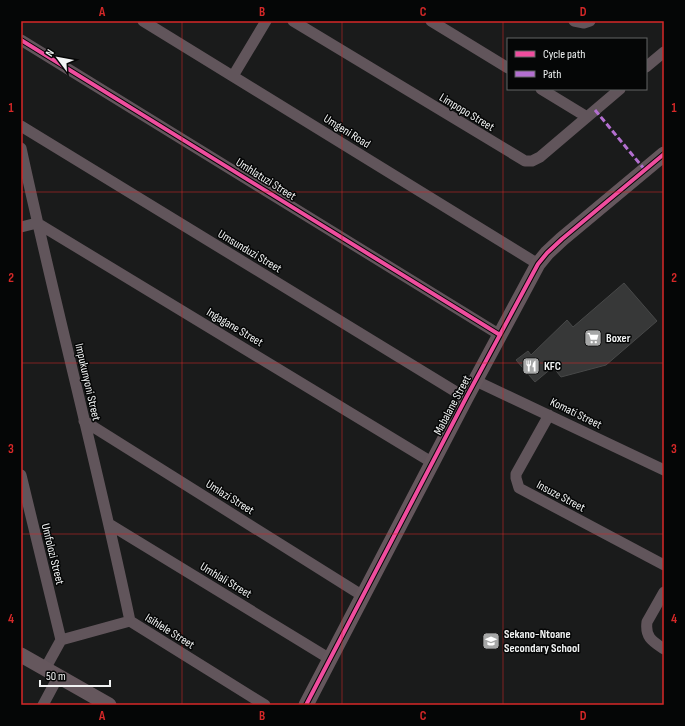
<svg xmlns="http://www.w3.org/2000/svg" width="685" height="726" font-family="'Sofia Sans Condensed',sans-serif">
<rect width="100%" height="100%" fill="#1a1b1b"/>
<path fill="#373838" stroke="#474848" d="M624 283 657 321 606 365 561 377 553 367 535 382 516 360 528 351 531 355 567 320 573 327Z"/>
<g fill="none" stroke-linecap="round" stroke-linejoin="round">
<path stroke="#61555b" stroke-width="11" d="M143 21 538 264
M293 21 525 161H532L540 157 620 89
M431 21 508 68
M574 21 584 23 590 21
M21 40 500 335
M646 67 664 52
M233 76 266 21
M541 89 587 117
M21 126 466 398
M21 148C55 306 97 463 130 621
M21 227 37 223 433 463
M476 381 664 470
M549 415 516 474V478L519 488 664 565
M84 421 363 596
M21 475 61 640
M109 524 330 659
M664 592 647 622C645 637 652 641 664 649
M45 669 61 640 130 621 265 705
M43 705 58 677"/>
<path stroke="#65575d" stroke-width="15" d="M21 655 109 705
M306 705 466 398 538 264 547 253 562 239 664 154"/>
<path stroke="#b36fd0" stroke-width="3" stroke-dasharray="6 3" stroke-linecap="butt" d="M595 110 645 170"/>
<defs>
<path id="cycleway" d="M21 40 500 335
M306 705 466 398 538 264 547 253 562 239 664 154"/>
</defs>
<use href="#cycleway" stroke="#050606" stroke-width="6"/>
<use href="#cycleway" stroke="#ef4d9e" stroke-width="4"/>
</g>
<path fill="none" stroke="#d62828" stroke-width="1" stroke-opacity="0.55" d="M182 21V705M342 21V705M503 21V705M21 192H664M21 363H664M21 534H664"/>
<defs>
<symbol id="supermarket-square" viewBox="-11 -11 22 22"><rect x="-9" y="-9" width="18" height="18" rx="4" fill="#a6a7a7" stroke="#050606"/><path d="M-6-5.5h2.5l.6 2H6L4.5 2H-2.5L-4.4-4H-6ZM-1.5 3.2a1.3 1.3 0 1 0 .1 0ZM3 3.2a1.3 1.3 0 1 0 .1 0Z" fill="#fff"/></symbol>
<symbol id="restaurant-square" viewBox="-11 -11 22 22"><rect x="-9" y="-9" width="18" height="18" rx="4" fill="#a6a7a7" stroke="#050606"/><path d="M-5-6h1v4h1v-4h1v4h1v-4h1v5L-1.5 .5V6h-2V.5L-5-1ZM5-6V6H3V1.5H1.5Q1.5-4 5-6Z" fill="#fff"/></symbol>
<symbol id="school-square" viewBox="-11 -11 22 22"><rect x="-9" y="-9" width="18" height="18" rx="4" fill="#a6a7a7" stroke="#050606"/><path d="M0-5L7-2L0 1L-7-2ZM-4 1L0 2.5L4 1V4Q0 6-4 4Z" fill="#fff"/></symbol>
</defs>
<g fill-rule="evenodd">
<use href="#supermarket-square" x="583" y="328" width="20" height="20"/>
<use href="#restaurant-square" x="521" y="356" width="20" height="20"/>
<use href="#school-square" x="481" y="631" width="20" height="20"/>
</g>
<g text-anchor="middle" stroke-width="3" stroke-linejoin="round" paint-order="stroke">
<g font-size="12" fill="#f1f3f3" stroke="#050606">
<text transform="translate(467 112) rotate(31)" y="4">Limpopo Street</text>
<text transform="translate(347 131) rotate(32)" y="4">Umgeni Road</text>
<text transform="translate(266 179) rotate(32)" y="4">Umhlatuzi Street</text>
<text transform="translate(250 251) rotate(31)" y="4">Umsunduzi Street</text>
<text transform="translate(235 327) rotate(31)" y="4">Ingagane Street</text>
<text transform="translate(88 382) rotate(77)" y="4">Impukunyoni Street</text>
<text transform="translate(452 405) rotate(-62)" y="4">Mabalane Street</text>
<text transform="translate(576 413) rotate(26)" y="4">Komati Street</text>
<text transform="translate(561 496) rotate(28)" y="4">Insuze Street</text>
<text transform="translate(230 497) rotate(32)" y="4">Umlazi Street</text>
<text transform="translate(53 554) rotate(76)" y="4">Umfolozi Street</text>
<text transform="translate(226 580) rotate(31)" y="4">Umhlali Street</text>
<text transform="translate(170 631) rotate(32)" y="4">Isihlele Street</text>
</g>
<g font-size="12" font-weight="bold" fill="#f1f3f3" stroke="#050606" text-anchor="start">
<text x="606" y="342">Boxer</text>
<text x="544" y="370">KFC</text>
<text x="504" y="638">Sekano-Ntoane<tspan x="504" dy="14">Secondary School</tspan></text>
</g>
</g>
<rect width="685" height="726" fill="none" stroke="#050606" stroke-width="44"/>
<rect x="507" y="38" width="140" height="52" fill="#050606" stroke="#636565"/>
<rect x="515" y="51" width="20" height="6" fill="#ef4d9e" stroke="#636565"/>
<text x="543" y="58" font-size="12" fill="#f1f3f3">Cycle path</text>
<rect x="515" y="71" width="20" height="6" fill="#b36fd0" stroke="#636565"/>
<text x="543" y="78" font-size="12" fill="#f1f3f3">Path</text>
<g transform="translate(58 58) rotate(302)" stroke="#050606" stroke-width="3" paint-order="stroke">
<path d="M0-3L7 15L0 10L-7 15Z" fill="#f1f3f3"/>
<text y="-6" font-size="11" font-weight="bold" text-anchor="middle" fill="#f1f3f3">N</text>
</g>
<path d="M40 680v6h70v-6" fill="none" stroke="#f1f3f3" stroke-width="2"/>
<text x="46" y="680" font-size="12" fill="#f1f3f3" stroke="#050606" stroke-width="3" paint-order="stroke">50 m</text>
<rect x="22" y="22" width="641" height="682" fill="none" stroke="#d62828" stroke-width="1.5"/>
<g font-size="13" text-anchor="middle" font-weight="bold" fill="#d62828">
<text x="102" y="16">A</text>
<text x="262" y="16">B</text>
<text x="423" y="16">C</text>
<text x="583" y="16">D</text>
<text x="11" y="112">1</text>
<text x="674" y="112">1</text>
<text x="11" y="282">2</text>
<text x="674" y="282">2</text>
<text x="11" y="453">3</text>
<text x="674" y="453">3</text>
<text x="11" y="623">4</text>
<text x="674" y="623">4</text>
<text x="102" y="720">A</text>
<text x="262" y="720">B</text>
<text x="423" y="720">C</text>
<text x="583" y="720">D</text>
</g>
</svg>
